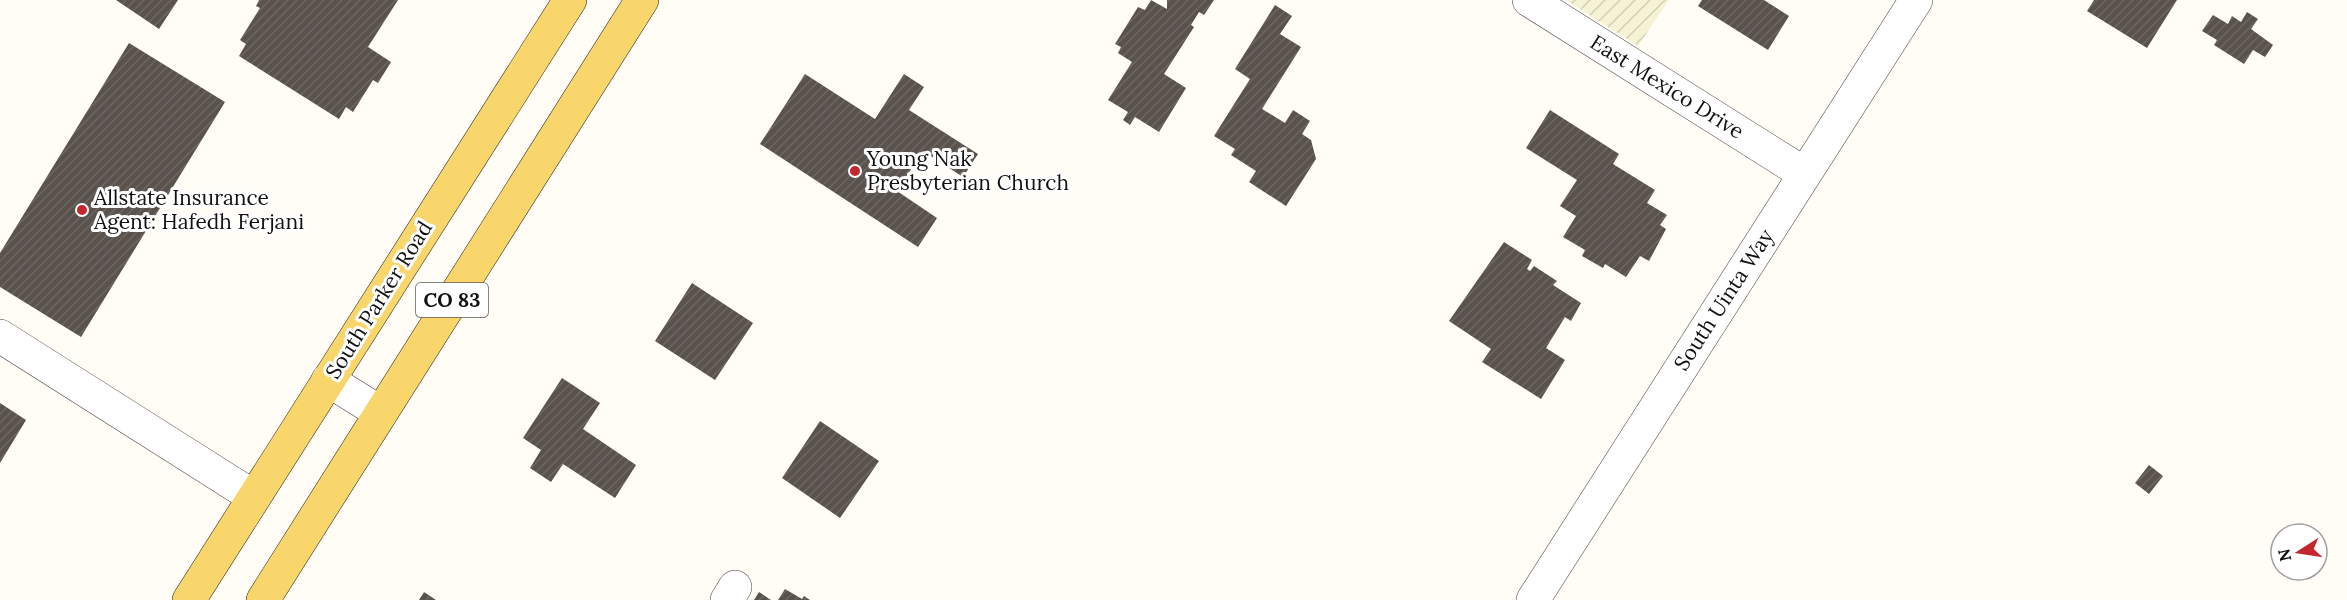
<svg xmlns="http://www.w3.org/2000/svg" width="2347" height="600" font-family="Lora,serif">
<defs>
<pattern id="farmland-furrows" width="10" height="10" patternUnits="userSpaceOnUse" patternTransform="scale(1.5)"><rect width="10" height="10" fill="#f6f3d4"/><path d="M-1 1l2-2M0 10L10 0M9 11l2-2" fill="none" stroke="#d2cfb5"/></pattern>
<pattern id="building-hatch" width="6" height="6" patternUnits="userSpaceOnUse" patternTransform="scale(1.5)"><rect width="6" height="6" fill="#5a524d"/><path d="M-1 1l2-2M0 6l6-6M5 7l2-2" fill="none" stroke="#6d6662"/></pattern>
</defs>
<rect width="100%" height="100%" fill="#fffdf5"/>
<path fill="url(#farmland-furrows)" d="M1566 0H1669L1638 46Z"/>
<path fill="url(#building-hatch)" d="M116 0H178L159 29Z
M259 0H398L368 47 391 62 378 83 373 80 353 112 346 107 339 119 239 56 246 44 240 40 260 8 256 6Z
M1151 0 1167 9V0H1214L1204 15 1199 12 1191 25 1194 27 1164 74 1186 88 1159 132 1135 117 1130 125 1123 120 1128 112 1108 100 1132 62 1118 53 1121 47 1115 44 1138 7 1145 10Z
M1702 0H1764L1789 16 1768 50 1698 6Z
M2094 0H2177L2147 48 2087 11Z
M1275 5 1292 16 1280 34 1301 47 1262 109 1285 123 1293 110 1310 121 1302 134 1311 140 1316 159 1286 206 1249 182 1256 171 1231 155 1235 149 1214 136 1250 79 1235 69Z
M2247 12 2258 19 2251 29 2273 45 2265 57 2253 50 2244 64 2214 45 2217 40 2202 31 2213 15 2228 24 2232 16 2241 22Z
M129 43 225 102 81 337 0 287V253Z
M805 74 875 119 904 74 924 87 909 110 978 154 963 177 923 151 897 191 937 218 918 247 760 144Z
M1550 110 1619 154 1613 164 1655 190 1647 203 1667 215 1660 225 1666 229 1649 261 1640 256 1626 277 1605 264 1603 268 1582 256 1585 250 1563 237 1576 216 1560 206 1577 180 1526 148Z
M1504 242 1532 260 1527 269 1530 271 1534 266 1557 281 1553 285 1581 303 1571 321 1565 317 1546 348 1565 360 1541 399 1482 362 1491 349 1449 321Z
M692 283 753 323 715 380 655 341Z
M562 378 600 403 583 429 636 465 615 498 563 464 551 482 530 468 541 450 523 438Z
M0 403 26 420 0 463Z
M820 421 879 461 840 518 782 478Z
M2149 465 2163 476 2149 494 2135 483Z
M785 589 802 599 804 596 810 600H778Z
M424 592 436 600H419Z
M759 592 771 600H754Z"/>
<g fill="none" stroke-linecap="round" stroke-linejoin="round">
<defs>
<path id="minor" d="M1529 0 1805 174
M0 336 254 497
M328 380 381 413
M727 600 735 587
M1533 600 1916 0"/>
<path id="major" d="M189 600 570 0
M263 600 642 0"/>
</defs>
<use href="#minor" stroke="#444" stroke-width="34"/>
<use href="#major" stroke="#222" stroke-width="34"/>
<use href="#minor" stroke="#fff" stroke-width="33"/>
<use href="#major" stroke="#f9d66b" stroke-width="33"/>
</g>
<g fill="#c4262e" stroke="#fff" stroke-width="2">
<circle cx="855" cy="171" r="6"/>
<circle cx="82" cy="210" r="6"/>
</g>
<g text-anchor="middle" stroke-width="6" stroke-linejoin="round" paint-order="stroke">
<rect fill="#fff" stroke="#585858" stroke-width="1.5" x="416" y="283" width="72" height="34" rx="4.5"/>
<g font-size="20" font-weight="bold" fill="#111">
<text x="452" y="307">CO 83</text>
</g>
<g font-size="21" fill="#111" stroke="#fff">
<text transform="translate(1667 87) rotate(32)" y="7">East Mexico Drive</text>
<text transform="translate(379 300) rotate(-58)" y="7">South Parker Road</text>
<text transform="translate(1724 300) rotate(-57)" y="7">South Uinta Way</text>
</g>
<g font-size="21" fill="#111" stroke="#fff" text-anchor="start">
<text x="867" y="166">Young Nak<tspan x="867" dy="24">Presbyterian Church</tspan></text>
<text x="94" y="205">Allstate Insurance<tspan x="94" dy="24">Agent: Hafedh Ferjani</tspan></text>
</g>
</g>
<g transform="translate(2299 552) rotate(258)"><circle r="28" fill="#ffffff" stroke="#a0a0a0" stroke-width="1.5"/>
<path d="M0-4.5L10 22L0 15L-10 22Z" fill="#c4262e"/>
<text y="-9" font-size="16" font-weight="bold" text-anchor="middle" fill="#111111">N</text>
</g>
</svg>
